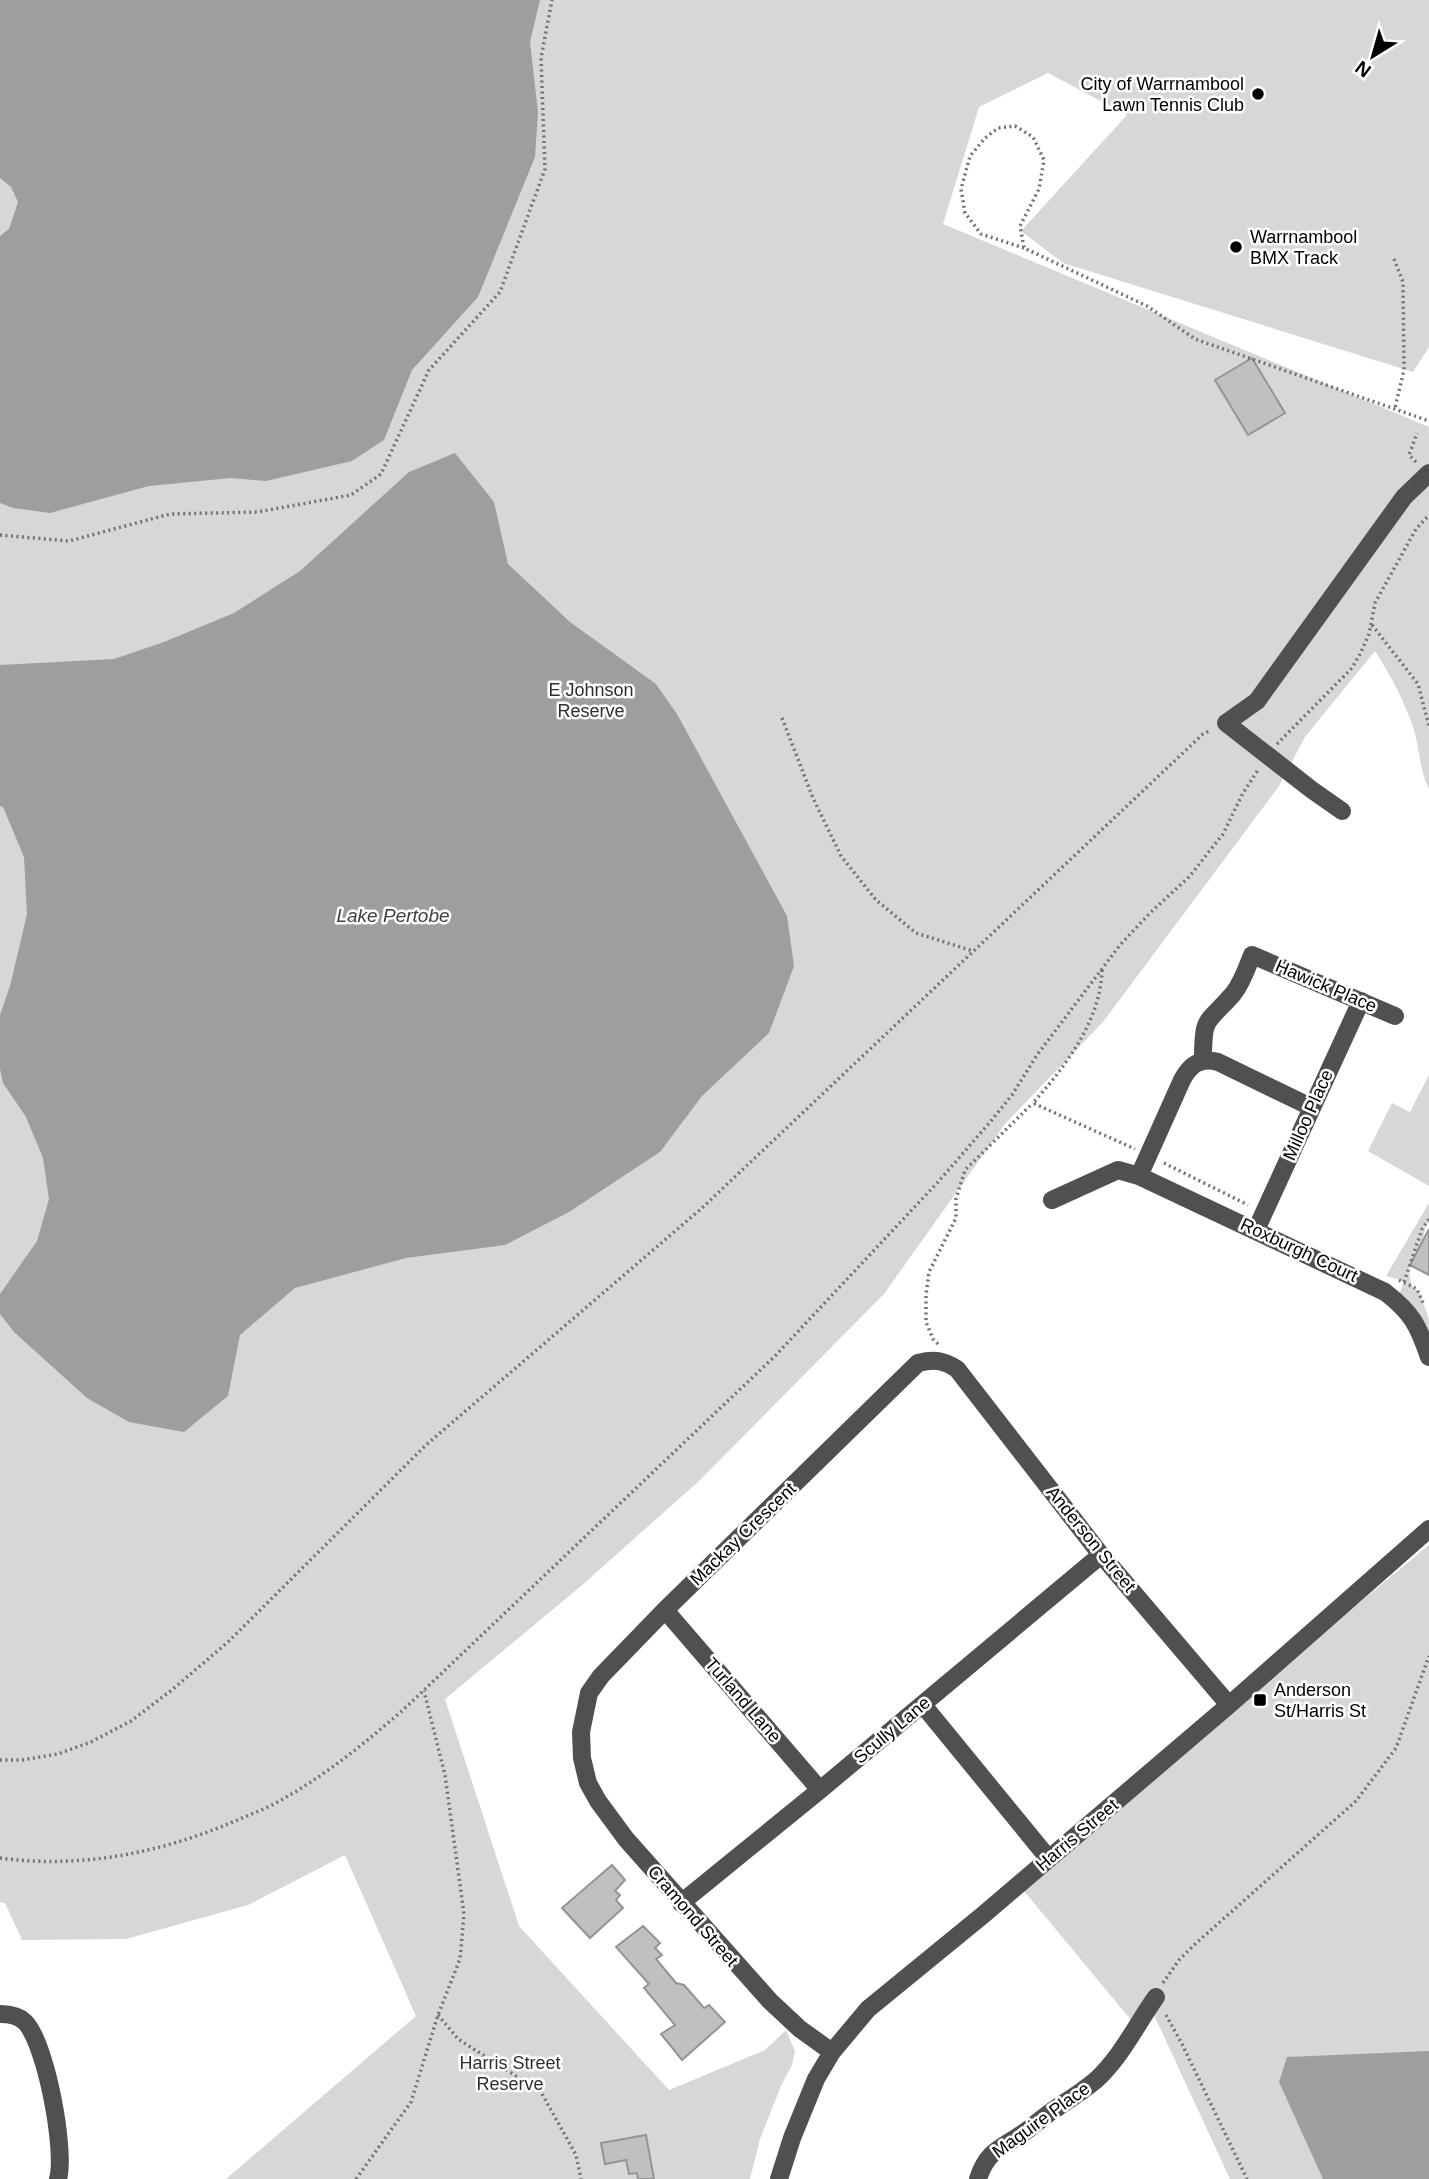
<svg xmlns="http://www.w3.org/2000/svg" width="1429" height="2179" font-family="Helvetica,sans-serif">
<rect width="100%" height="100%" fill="#fff"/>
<path fill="#d7d7d7" d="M0 0H1429V347L1413 372 1063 263 1021 231 1127 115 1048 73 979 107 943 224 1429 427V789C1419 768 1420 751 1414 730 1405 703 1391 675 1375 651L1305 737 1279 786 1103 1022 1005 1124 884 1294 699 1481 581 1586 445 1699 519 1926 669 2090 765 2050 786 2030 795 2051 792 2065 781 2086 760 2139 750 2179H226L416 2016 345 1855 248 1905 126 1939 22 1940 5 1903 0 1902Z
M1429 1075V1186L1368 1151 1392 1103 1410 1112Z
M1429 1203V1223L1426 1224 1423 1240 1410 1265 1409 1272 1412 1286 1420 1293 1429 1319V1357L1397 1301 1404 1281 1386 1276Z
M1429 1545V2179H1230L1154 2015 1136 2026 1019 1885Z"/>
<path fill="#9e9e9e" d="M0 0H540L530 42 538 112 535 157 478 297 412 370 384 440 352 461 266 481 231 478 149 486 50 513 13 508 0 503V236L9 229 18 202 11 187 0 178Z
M455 453 494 502 508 564 570 622 656 684 677 714 787 916 794 966 769 1033 702 1096 660 1152 569 1212 505 1245 406 1258 295 1288 240 1335 228 1396 184 1432 129 1422 87 1398 14 1332 0 1314V1294L37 1241 49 1199 43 1158 26 1117 3 1083 0 1069V1015L10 986 27 914 24 857 3 807 0 806V665L114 659 164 642 234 613 300 571 409 472Z
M1429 2051V2179H1323L1279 2082 1287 2057Z"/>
<path fill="#c0c0c0" stroke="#949494" stroke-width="2" d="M1252 358 1285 413 1248 435 1215 380Z
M1429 1229V1275L1410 1265Z
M612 1865 625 1880 615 1891 620 1895 616 1900 623 1908 590 1938 562 1908Z
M643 1926 660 1943 655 1948 662 1955 656 1959 676 1983 684 1985 704 2008 709 2005 725 2022 682 2060 661 2034 675 2025 644 1988 649 1984 616 1947Z
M646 2135 654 2179H638L637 2173 629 2174 626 2160 605 2164 601 2143Z"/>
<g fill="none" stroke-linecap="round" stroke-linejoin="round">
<path stroke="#727272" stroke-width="3.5" stroke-dasharray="2 3.5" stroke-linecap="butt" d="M1024 248 981 234 965 213 961 189 970 156 985 138 998 128 1015 126 1033 137 1044 160 1039 189 1020 226 1024 248 1147 306 1195 339 1429 421
M1394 259 1403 282 1404 370 1395 408
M1416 462 1409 455 1417 433
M0 535 69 541 170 514 257 512 351 495 381 474 429 370 500 292 545 169 541 58 552 0
M1372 625 1418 684 1429 726
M782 718 813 798 841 856 876 900 916 933 973 951
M1277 744 1352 668 1360 654 1369 634 1375 603 1416 529 1429 515
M1102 970C1101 1020 1065 1067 1033 1103L1135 1149
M1164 1163 1248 1205
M1399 1280 1417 1289 1424 1305
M1404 1282 1422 1229 1429 1219
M938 1344 933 1339 926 1322V1295L929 1272 956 1218V1199L965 1170 1033 1103
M0 1760H22L58 1754 91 1742 131 1721 173 1689 228 1642 426 1445 702 1208 1203 734 1210 731
M0 1858C80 1869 161 1853 235 1821 251 1814 268 1808 283 1799 327 1774 365 1743 403 1710L775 1356 938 1182 991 1121 1012 1095 1037 1055 1120 945 1151 912 1189 877 1223 834 1243 793 1258 770
M1163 1983 1179 1960 1194 1945 1356 1801 1396 1748 1429 1656
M438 2015 458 2039 541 2092 576 2155 581 2179
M1166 2015 1182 2044 1247 2179
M356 2179 411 2102 438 2015 460 1959 464 1914 445 1775 424 1691"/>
<path stroke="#505050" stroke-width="18" d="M1342 811 1312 790 1226 723 1257 701 1404 497 1429 473
M1203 1060C1203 1015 1206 1025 1233 994 1242 983 1247 968 1252 955L1395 1016
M1139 1176 1182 1080C1190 1065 1200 1057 1218 1062L1311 1107
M1052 1200 1118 1170 1139 1176 1385 1292C1412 1313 1418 1325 1429 1357
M1256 1230 1361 1001
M665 1610 820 1790
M923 1705 1049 1859
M681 1903 820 1790 1101 1555
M0 2014C9 2014 18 2015 25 2022 46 2043 66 2151 58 2179
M832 2052 800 2029 770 2001 626 1839 598 1801 588 1783 582 1758 581 1732 589 1693 601 1676 665 1610 918 1363C934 1359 943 1360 957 1369L1098 1551 1229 1705
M779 2179 792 2138 816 2079 832 2052 868 2009 983 1915 1229 1705 1429 1529
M978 2179C987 2151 1000 2149 1022 2134 1032 2127 1042 2118 1052 2111 1067 2101 1082 2092 1096 2080 1122 2056 1136 2025 1156 1997"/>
</g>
<g fill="#000" stroke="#fff" stroke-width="2.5">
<circle cx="1258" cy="94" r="7"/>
<circle cx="1236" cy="247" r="7"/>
<rect x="1253" y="1693" width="14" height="14" rx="3.5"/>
</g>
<g text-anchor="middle" stroke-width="5" stroke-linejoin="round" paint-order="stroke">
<g font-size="18" fill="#000" stroke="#fff" text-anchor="start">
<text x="1244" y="90" text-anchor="end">City of Warrnambool<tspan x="1244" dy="21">Lawn Tennis Club</tspan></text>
<text x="1250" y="243">Warrnambool<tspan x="1250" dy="21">BMX Track</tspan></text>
<text x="1274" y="1696">Anderson<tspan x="1274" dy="21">St/Harris St</tspan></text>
</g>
<g font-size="18" fill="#2e2e2e" stroke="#fff">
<text x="591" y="696">E Johnson<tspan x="591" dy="21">Reserve</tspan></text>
<text x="510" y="2069">Harris Street<tspan x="510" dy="21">Reserve</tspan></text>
</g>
<g font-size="18" fill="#000" stroke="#fff">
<text transform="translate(1326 986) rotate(23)" y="6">Hawick Place</text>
<text transform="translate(1308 1115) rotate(-66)" y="6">Milloo Place</text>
<text transform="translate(1299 1250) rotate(25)" y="6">Roxburgh Court</text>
<text transform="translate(743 1534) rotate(-44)" y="6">Mackay Crescent</text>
<text transform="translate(1091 1539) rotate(51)" y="6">Anderson Street</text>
<text transform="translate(743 1700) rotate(49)" y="6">Turland Lane</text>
<text transform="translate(892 1730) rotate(-40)" y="6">Scully Lane</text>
<text transform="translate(1077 1835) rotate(-40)" y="6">Harris Street</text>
<text transform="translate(693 1916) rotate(49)" y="6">Cramond Street</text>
<text transform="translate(1041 2120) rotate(-36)" y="6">Maguire Place</text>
</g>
<g font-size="19" font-style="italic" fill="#3f3f3f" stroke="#fff">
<text x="393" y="922">Lake Pertobe</text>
</g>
</g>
<g transform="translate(1373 56) rotate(217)" stroke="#ffffff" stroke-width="5" paint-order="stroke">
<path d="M0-5L12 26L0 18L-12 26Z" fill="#000000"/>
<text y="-10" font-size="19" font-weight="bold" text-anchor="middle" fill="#000000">N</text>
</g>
</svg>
